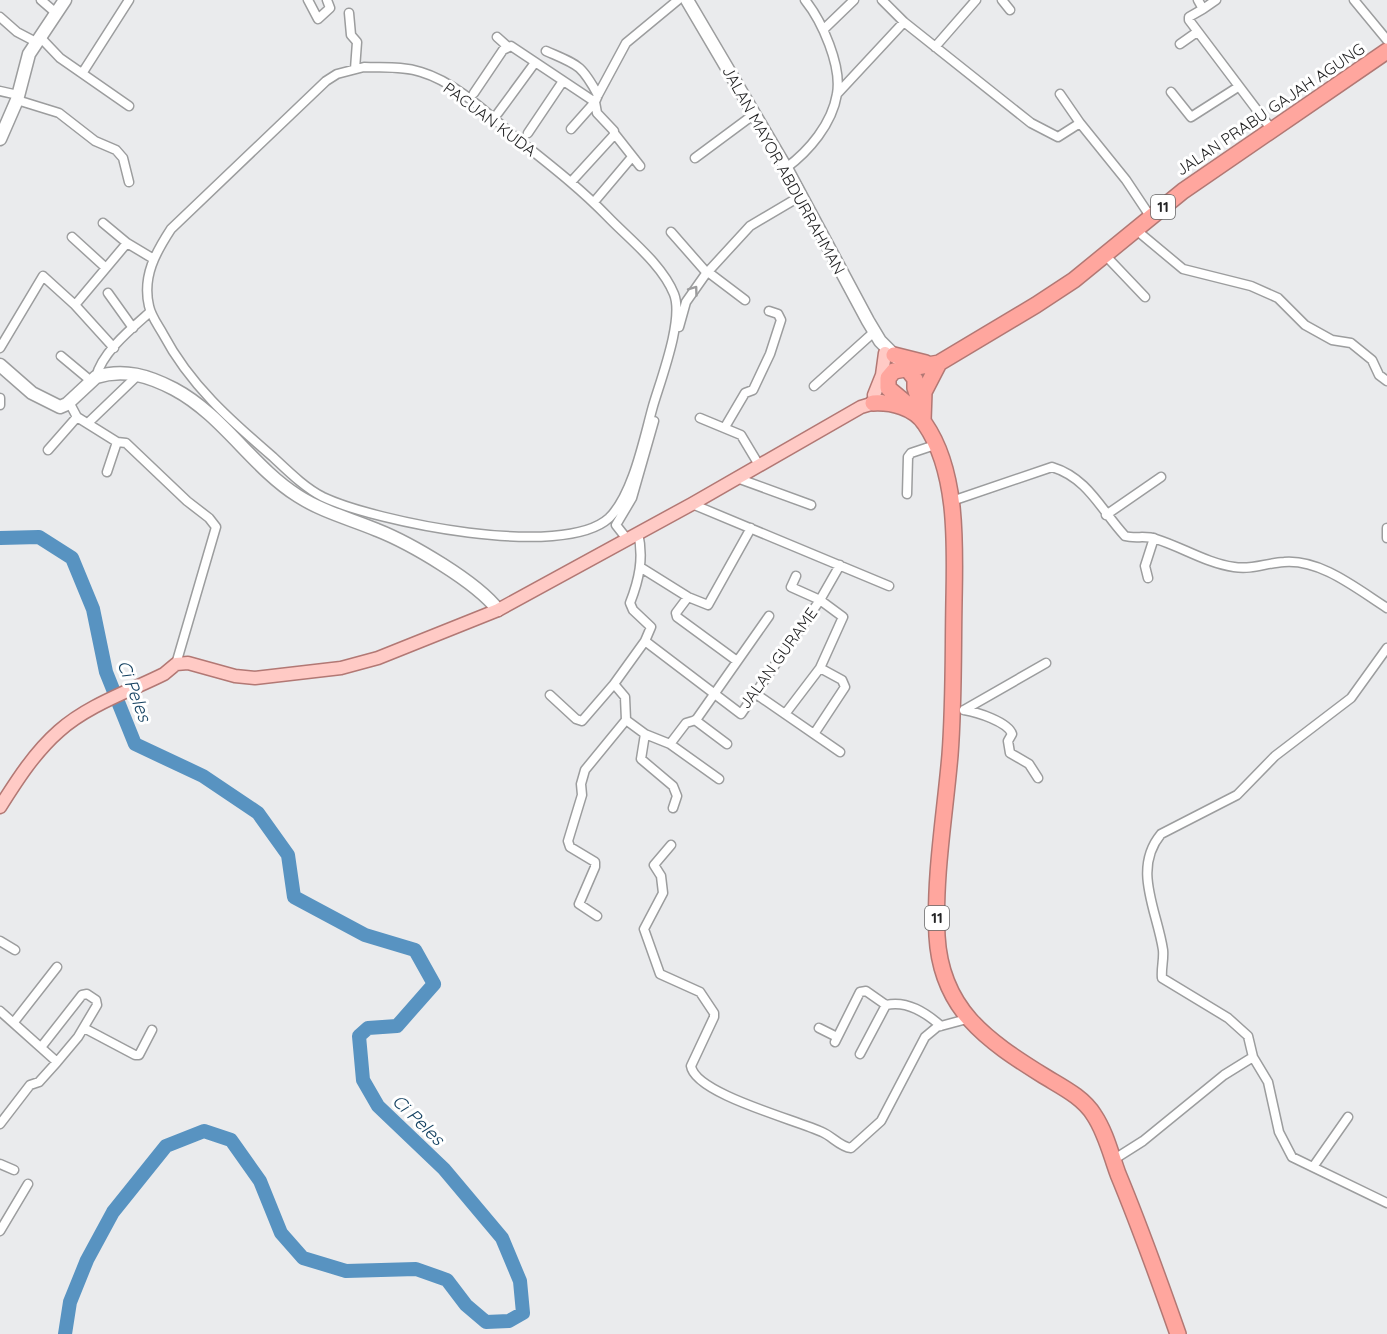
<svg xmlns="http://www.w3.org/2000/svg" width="1387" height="1334" font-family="Quicksand,sans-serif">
<rect width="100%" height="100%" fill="#eaebed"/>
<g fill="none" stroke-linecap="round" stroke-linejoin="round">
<path stroke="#5893c1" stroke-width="14" d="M0 538 39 537 72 558 93 609 106 672 135 744 203 776 258 813 288 855 294 897 365 935 415 950 434 984 397 1026 368 1028 359 1036 363 1080 378 1106 444 1169 502 1238 520 1281 523 1313 509 1321 486 1322 466 1305 447 1280 416 1269 346 1271 303 1258 281 1233 260 1181 231 1140 204 1131 166 1146 113 1212 87 1260 70 1302 65 1334"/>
<defs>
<path id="street" d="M41 0 56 13
M308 0 318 19 330 8 327 0
M882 0 904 22 1031 123 1058 137 1080 123 1126 180 1150 216
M1002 0 1010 10
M1198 0 1203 9 1189 17V20L1272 130
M1354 0 1387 40
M1203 9 1216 0
M349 13 351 35 357 42 355 69
M0 17 17 32 36 42
M824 29 854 0
M40 37 60 58 129 106
M497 37 507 46
M1180 44 1197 32
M935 47 976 0
M546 51C578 65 581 64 598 95
M364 67C383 68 402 66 421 72 458 83 491 117 520 141 550 165 581 189 607 216 629 239 662 264 674 294 684 319 661 379 653 406 644 438 633 495 609 518 563 560 376 522 323 497 305 488 288 471 273 457 230 420 190 385 163 334 158 325 151 316 149 306 142 276 156 252 171 229L326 81 337 74Z
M83 72 129 0
M0 91 18 95
M1171 92 1191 117 1238 87
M474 93 503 50 511 46 595 102 571 129
M837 94 904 22
M1060 94 1080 123
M17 100 59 113 95 141 116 150 123 158 129 182
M498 113 534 64
M528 133 563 81
M614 133 640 166
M695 158 753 115
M786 168C809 151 832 124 837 94 842 66 822 21 805 0
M571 182 614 135V131L597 113 595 102 598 95 626 43 678 0
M594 202 632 157
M103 223 127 243
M1135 229 1183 269 1251 286 1278 298 1305 325 1332 340 1351 343 1372 360 1379 375 1387 381
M671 232 707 273
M72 237 106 268
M1105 255 1145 297
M708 272 745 300
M108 293 133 328
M679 327 686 302 705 275 750 226 799 197
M0 348 43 276 75 305
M114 348 75 305 127 243 152 258
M61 356 91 381
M96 377C102 352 132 328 150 312
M814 386 874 332
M0 398V405
M77 417 117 442 107 472
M700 418 741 435 759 465
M88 423 139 374
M725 427 745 393 753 390 770 354 781 320 778 314 769 311
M117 442 126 443 187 501 209 518 216 527 176 664
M48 450 77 417 69 402
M737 478 811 505
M907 494 908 457 911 453 935 445
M952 501 1052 467C1088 478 1101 510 1125 536 1135 539 1146 535 1156 539 1182 547 1206 563 1234 567 1252 570 1266 563 1284 562 1321 559 1357 589 1387 608
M692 504 889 586
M1106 515 1161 477
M1387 528V538
M638 533C644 558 639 580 630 603L633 610 651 627 645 641 614 684 625 697 626 720 645 734 670 744
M627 539 616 525 632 498 654 421
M640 567 688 597 708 605 751 528
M1148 578 1145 566 1154 538
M688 597 676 613 677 617 737 661
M645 641 741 714 820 600 840 565
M756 694 840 752
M550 695 576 719 582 721 614 684
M964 710C977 712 1008 722 1012 734L1008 741 1010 753 1029 764 1038 778
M964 710 1046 663
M785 714 820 668 843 617 820 600 791 587 796 576
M695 720 727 744
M645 734 641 759 673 786 677 796 673 808
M814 734 845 687 842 680 820 668
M719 779 670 744 686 723 696 720 769 616
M671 845 654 865 661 876 663 893 644 929 660 974 700 992 714 1013V1017L691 1066C695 1094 797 1120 822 1132 832 1136 840 1147 851 1148L881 1121 925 1037 937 1027 967 1019
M597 916 579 904 595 867V862L570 847 568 841 582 795 581 784 585 770 626 720
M0 941 15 950
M0 1011 57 1062 78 1037 97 1005 96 1000 87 994 82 995 42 1046
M14 1022 57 967
M84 1028 135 1055H139L152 1030
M819 1028 837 1037
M835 1042 860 992 866 991 886 1005
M860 1054 886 1005C907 1000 926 1013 941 1026
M1253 1057 1248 1036 1228 1018 1162 978C1161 968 1164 960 1163 950 1157 910 1132 869 1161 834L1237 795 1275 756 1351 698 1387 648
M0 1124 30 1085 39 1082 57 1062
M1113 1160 1143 1141 1224 1075 1253 1057 1268 1082 1279 1132 1292 1157 1387 1203
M0 1164 14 1170
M1313 1167 1348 1117
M0 1231 28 1184"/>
<path id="secondary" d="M687 0 786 168 868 321 880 341 897 358
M0 139 17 100 29 54 65 0
M0 365 32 393 60 407 67 404 96 377C124 368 149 376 174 389 223 415 252 467 298 496 323 512 351 519 377 530 410 543 477 582 498 610"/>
<path id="primary" d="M874 395 882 375 885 353
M0 807C17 780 35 752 59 731 88 705 130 691 164 674L176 664 188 663 235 676 255 678 341 668 378 658 498 610 692 504 861 407 881 401"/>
<path id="highway" d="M894 355 926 363
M908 370 915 379V388L921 406
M873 403C891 402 914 407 925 424 958 472 955 545 954 600 953 652 954 703 950 755 945 814 934 876 937 936 941 1009 986 1040 1044 1076 1062 1087 1083 1097 1094 1115 1106 1133 1111 1155 1118 1174 1140 1227 1159 1280 1178 1334
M906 403 888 388V378L894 371 939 363 1036 305 1074 280 1183 191 1387 51
M923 421 924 392 939 363"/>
</defs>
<use href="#street" stroke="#9c9d9e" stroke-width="11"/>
<use href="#secondary" stroke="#9c9d9e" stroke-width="15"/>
<use href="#primary" stroke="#b27874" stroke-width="15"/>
<use href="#highway" stroke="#b27874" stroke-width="18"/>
<use href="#street" stroke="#fff" stroke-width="8"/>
<use href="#secondary" stroke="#fff" stroke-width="12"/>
<use href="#primary" stroke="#ffcac5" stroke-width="12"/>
<use href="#highway" stroke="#ffa69e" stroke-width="15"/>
</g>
<defs><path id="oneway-chevron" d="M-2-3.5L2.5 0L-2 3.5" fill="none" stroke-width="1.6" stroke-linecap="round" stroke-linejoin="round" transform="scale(1.5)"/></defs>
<use stroke="#9c9c9d" href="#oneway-chevron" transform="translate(694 290) rotate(-54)"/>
<g text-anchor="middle" stroke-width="6" stroke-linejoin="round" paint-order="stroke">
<g fill="#fff" stroke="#666" stroke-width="1.5">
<rect x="1151" y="195" width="24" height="24" rx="4.5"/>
<rect x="925" y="906" width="24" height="24" rx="4.5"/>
</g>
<g font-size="15" font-weight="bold" fill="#242425">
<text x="1163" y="212">11</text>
<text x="937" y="923">11</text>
</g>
<g font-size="16" fill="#242425" stroke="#fff">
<text transform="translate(1270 109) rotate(-34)" y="6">JALAN PRABU GAJAH AGUNG</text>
<text transform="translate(490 119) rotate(37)" y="6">PACUAN KUDA</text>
<text transform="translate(784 170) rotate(61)" y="6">JALAN MAYOR ABDURRAHMAN</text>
<text transform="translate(778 658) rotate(-54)" y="6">JALAN GURAME</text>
</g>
<g font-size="18" font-style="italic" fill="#144161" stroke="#fff">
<text transform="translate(134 691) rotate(69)" y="6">Ci Peles</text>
<text transform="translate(418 1120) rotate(44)" y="6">Ci Peles</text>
</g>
</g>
</svg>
